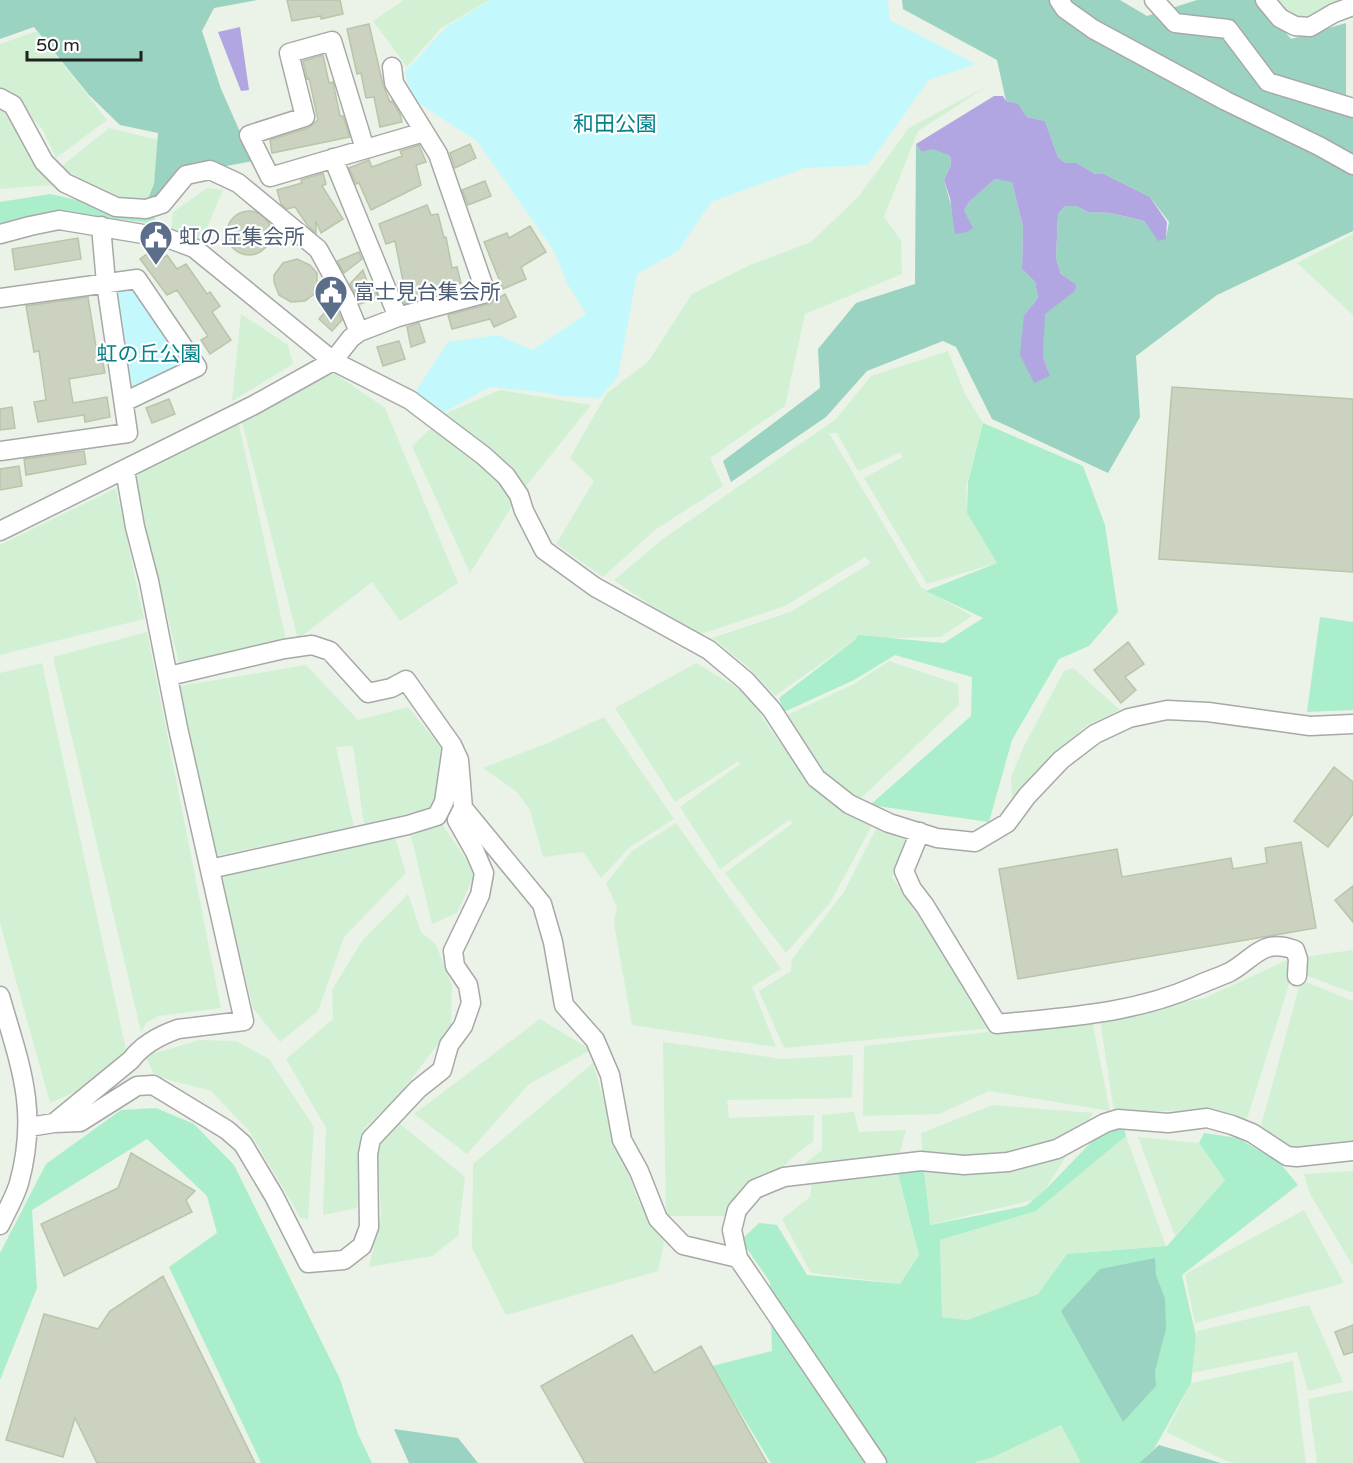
<svg xmlns="http://www.w3.org/2000/svg" width="1353" height="1463" font-family="'Varela Round','Noto Sans JP',sans-serif">
<rect width="100%" height="100%" fill="#ebf2e7"/>
<path fill="#d2f1d4" d="M404 0H489L441 28 407 67 373 21Z
M1271 0H1353V4L1302 17 1282 12Z
M37 31 107 120 56 158 43 130 17 102 0 93V44Z
M989 85 918 131 884 217 901 240 902 274 805 314 785 406 710 458 723 486 655 530 603 577 556 544 594 481 570 458 607 393 648 362 692 294 750 265 811 242 859 196 909 128Z
M0 106 32 153 51 185 0 189Z
M109 128 158 140 154 184 145 206 93 190 62 166Z
M207 188 223 190 202 240 171 230 173 212Z
M1353 234V315L1297 263Z
M241 314 288 345 293 364 232 401Z
M948 351 965 394 983 423 966 488 967 513 997 563 927 584 864 478 903 457 899 453 858 471 837 433H829L921 587 972 616 941 637 856 639 775 696 747 666 712 638 790 612 871 563 865 557 785 606 695 636 614 580 663 539 836 419 871 376Z
M334 373 385 408 458 583 400 621 372 582 298 639 241 418Z
M500 390 591 405 519 495 470 573 412 446 447 413Z
M238 420 286 640 179 663 132 473Z
M116 488 144 619 0 655V545Z
M147 632 221 1008 159 1016 147 1022 141 1032 53 657Z
M889 661 958 684 959 705 859 800 822 769 783 717 854 684Z
M42 663 126 1050 87 1087 50 1103 0 923V673Z
M696 663 746 693 777 739 815 784 871 827 830 903 786 953 725 873 793 823 789 820 720 869 680 807 740 764 739 761 675 802 615 708Z
M306 665 358 720 408 707 443 750 436 807 364 824 353 746 336 747 354 827 215 856 180 686Z
M1073 668 1120 710 1086 726 1012 798 1011 777 1024 746 1064 671Z
M604 717 674 819 630 847 601 878 583 852 543 857 530 810 517 792 483 768 550 742Z
M676 823 781 969 752 987 776 1047 632 1025 614 923 617 907 606 883 632 851Z
M442 824 464 856 474 876 457 913 432 924 411 836Z
M876 829 909 841 892 877 993 1028 784 1048 759 991 791 971 792 959 844 892Z
M395 838 406 873 344 937 318 1011 280 1042 253 1008 221 877Z
M408 894 421 932 436 945 452 986 451 1027 399 1095 365 1128 357 1208 323 1215 326 1128 286 1059 333 1019 332 990 362 941Z
M1353 950V993L1300 973 1304 957Z
M1287 960 1291 978 1246 1122 1204 1110 1114 1112 1100 1019 1205 998Z
M1301 980 1353 1001V1143L1308 1149 1283 1144 1261 1126Z
M540 1019 591 1050 529 1084 467 1154 414 1114Z
M1092 1020 1110 1111 989 1091 939 1114 863 1116 864 1046Z
M200 1040 236 1041 269 1059 314 1127 308 1220 300 1217 250 1132 211 1091 155 1076 145 1056Z
M663 1042 783 1059 853 1055 852 1098 727 1100 729 1118 814 1115 813 1142 796 1154 781 1169 744 1186 725 1216H666Z
M593 1063 611 1125 639 1202 664 1242 658 1271 506 1315 472 1248 473 1164Z
M993 1105 1093 1113 1045 1190 1037 1199 929 1225 921 1133Z
M854 1112 859 1132 906 1130 896 1166 919 1255 900 1284 811 1273 782 1219 810 1197 812 1181 798 1169 822 1150V1115Z
M399 1123 465 1177 458 1236 432 1256 369 1267 381 1215 377 1148Z
M1126 1136 1166 1246 1067 1254 1038 1294 967 1320 942 1317 940 1240 1036 1211Z
M1138 1137 1199 1143 1225 1180 1175 1236Z
M1353 1171V1266L1310 1194 1304 1174Z
M1304 1210 1344 1283 1195 1323 1185 1274Z
M1309 1305 1343 1382 1308 1391 1297 1352 1191 1373 1197 1331Z
M1293 1361 1306 1463H1234L1224 1460 1166 1432 1191 1383Z
M1353 1390V1463H1317L1308 1399Z
M1061 1425 1081 1463H976L984 1460Z"/>
<path fill="#abeecc" d="M50 194 154 217 157 224 51 211 0 226V202Z
M983 423 1083 466 1105 525 1118 612 1089 646 1059 659 1012 740 989 822 870 805 971 716 972 677 895 655 854 680 784 712 779 698 856 639 858 635 944 643 983 618 926 591 997 563 967 513 968 482Z
M1320 617 1353 622V710L1307 712Z
M156 1108 194 1124 234 1165 340 1379 358 1434 372 1463H261L169 1267 217 1233 207 1196 147 1139 32 1210 37 1288 0 1380V1253L46 1164 121 1110Z
M1122 1120 1126 1136 1036 1211 940 1240 942 1317 967 1320 1038 1294 1067 1254 1167 1246 1225 1180 1199 1143 1204 1133 1238 1138 1280 1163 1298 1185 1182 1275 1196 1336 1191 1383 1154 1449 1139 1463H1081L1061 1425 993 1457 974 1463H771L712 1366 772 1351 770 1282 741 1240 759 1223 777 1225 807 1275 900 1284 919 1255 896 1166 924 1171 930 1225 1026 1206 1045 1190 1100 1133Z"/>
<path fill="#9ad3c1" d="M0 0H257L214 8 202 31 221 89 253 161 221 167 145 206 154 184 158 133 120 125 89 95 34 27 0 39Z
M902 0H1120L1147 16 1197 0H1258L1291 39 1346 23V100L1353 106V231L1217 295 1136 356 1140 417 1108 473 992 419 956 347 943 341 867 371 826 417 731 482 723 461 820 388 818 349 856 303 915 284 916 144 921 152 933 148 950 156 951 165 944 180 952 209 964 211 969 202 995 179 1012 181 1023 227 1022 269 1035 282 1038 298 1024 315 1050 376 1043 356 1044 314 1076 284 1061 274 1056 258 1058 214 1065 206H1076L1088 212 1111 213 1144 221 1158 240 1166 238 1169 222 1150 197 1102 173 1095 174 1077 163H1065L1058 157 1045 121 1027 117 1018 105 1006 101 997 60 903 9Z
M1155 1258 1156 1275 1165 1299 1166 1329 1155 1371 1156 1386 1123 1422 1061 1311 1100 1269Z
M394 1429 458 1438 478 1463H409Z
M1159 1445 1221 1463H1139Z"/>
<path fill="#c3f9fd" d="M490 0H888L890 20 976 64 929 80 868 165 805 168 711 202 678 251 637 274 618 376 600 398 563 396 540 392 489 387 434 418 410 400 448 342 498 335 532 350 586 314 567 283 554 251 477 141 412 99 405 72 446 27Z
M120 287 134 289 181 357V367L138 388 127 384 115 299Z"/>
<path fill="#b2a6e2" d="M240 27 249 90 241 91 218 32Z
M994 96H1003L1006 101 1018 104 1027 117 1045 121 1058 157 1065 163H1077L1095 174 1102 173 1150 197 1167 222 1166 239 1158 241 1144 221 1111 213 1088 212 1076 206H1065L1058 214 1056 258 1061 274 1076 284 1075 291 1045 314 1043 356 1050 376 1034 383 1020 355 1024 315 1038 298 1035 282 1022 269 1023 227 1012 182 995 179 969 202 964 211 973 228 967 232 955 234 950 198 944 180 951 165 950 156 933 149 921 152 916 144Z"/>
<path fill="#cbd2c0" stroke="#b9c5a9" stroke-width="1.5" d="M287 0H340L343 14 321 19V16L292 21Z
M369 24 383 85 390 102 392 101 400 114 402 122 380 127 374 97 366 98 361 73 357 74 347 29Z
M323 55 329 83 333 82 340 116H343L350 137 272 153 270 140 308 128 318 120 309 78 307 79 303 61Z
M470 144 476 158 455 168 450 153Z
M419 145 426 162 416 165 421 185 371 210 359 183 356 184 349 168 369 160 372 167 402 156 400 151Z
M323 173 326 184 322 186 343 219 321 233 316 221V233L308 226 295 207 287 209 281 204 277 190 302 183 301 180Z
M485 181 491 196 468 205 462 190Z
M427 205 431 215 438 214 444 238 446 237 452 268 457 267 461 283 423 294 424 298 405 304 398 282 403 281 395 241 386 244 379 224Z
M227 233a22 22 0 1 1 44 0a22 22 0 1 1-44 0Z
M530 226 546 252 521 267 526 279 503 289 484 242 507 233 509 238Z
M78 238 81 259 15 270 12 249Z
M150 252 152 254 154 252 157 256 160 254 163 258 167 255 177 269 186 264 207 294 210 292 220 306 212 312 231 340 210 354 201 340 208 336 177 290 167 295 140 259Z
M359 252 362 259 344 273 337 261Z
M297 259 310 265 317 273V286L314 288 318 291 305 301 291 302 279 295 274 282V275L283 263Z
M363 270 368 284 372 282 378 297 360 304 350 284Z
M505 294 516 317 494 327 490 319 452 329 448 315 489 304Z
M88 297 97 353 101 352 105 373 69 379 73 403 107 397 110 417 85 422 84 415 38 422 34 402 46 400 39 351 34 352 26 306Z
M332 304 337 309 342 320 332 331 319 319Z
M419 323 425 342 411 347 407 327Z
M399 341 405 359 383 366 377 347Z
M1172 387 1353 399V572L1159 559Z
M169 399 175 414 152 423 146 408Z
M12 407 15 428 0 430V409Z
M84 451 86 464 26 475 24 459Z
M19 466 22 486 0 490V469Z
M1128 642 1144 664 1125 677 1136 690 1121 703 1094 670Z
M1334 767 1353 782V814L1328 847 1294 821Z
M1301 842 1316 928 1018 979 999 869 1117 849 1122 877 1231 858 1233 869 1267 863 1265 848Z
M1353 886V922L1335 900Z
M131 1153 195 1191 186 1200 192 1212 64 1276 41 1224 118 1188Z
M163 1276 255 1463H97L75 1418 63 1457 6 1440 44 1314 98 1329 110 1311Z
M1353 1325V1352L1344 1355 1335 1332Z
M632 1335 654 1373 701 1346 767 1463H585L541 1386Z"/>
<g fill="none" stroke-linecap="round" stroke-linejoin="round">
<defs>
<path id="minor" d="M1059 0 1065 9 1093 29 1226 101 1319 146 1353 165
M1154 0 1175 23 1228 29 1268 82 1353 108
M1265 0 1280 18 1295 26 1310 27 1334 13 1353 6
M0 98 13 105 44 162 65 183 116 207 146 209 162 204 186 175 210 170 238 183 318 249 345 298 359 332 351 338 333 361 254 405 0 531
M365 149 332 41 289 53 305 117 249 135 270 177 424 132
M333 158 398 317
M0 234 30 226 59 220 167 238 194 248 333 361 410 400 484 456 506 476 519 495 524 511 544 550 595 587 709 650 746 681 772 710 816 778 849 804 889 823 937 838 975 842 1007 823 1027 796 1061 760 1095 734 1129 718 1167 710 1208 712 1310 726 1353 724
M0 298 137 279 197 367 124 402
M359 332 398 317 486 293 438 154 394 83 392 67
M0 451 128 433 106 283 101 226
M463 808 542 904 553 942 564 1005 595 1040 610 1075 622 1140 639 1171 658 1219 683 1245 738 1258
M920 832 904 871 912 889 925 906 997 1024C1064 1017 1133 1014 1196 986 1207 981 1219 977 1230 972 1256 957 1262 938 1295 950L1298 959 1297 976
M210 869 408 825 437 816 444 802 452 747
M0 996C20 1065 39 1110 19 1183 15 1197 6 1212 0 1225
M54 1123 131 1060C142 1045 161 1035 178 1029L244 1021 178 728 149 581 135 527 125 470
M29 1127 54 1123 80 1122 137 1086 153 1085 227 1130 243 1144 274 1196 308 1263 344 1260 362 1246 369 1227 368 1154 371 1139 418 1089 442 1070 449 1045 463 1026 471 1003 468 985 455 966 453 951 480 895 484 873 475 852 457 820 463 808 459 760 452 745 406 680 391 688 368 693 330 651 312 645 284 649 169 676
M877 1463 738 1258 732 1230 737 1210 755 1189 784 1177 921 1161 964 1165 1008 1162 1057 1149 1105 1123 1118 1119 1168 1123 1207 1118 1232 1125 1252 1133 1287 1156 1297 1157 1353 1151"/>
</defs>
<use href="#minor" stroke="#a8a8a8" stroke-width="21"/>
<use href="#minor" stroke="#fff" stroke-width="18"/>
</g>
<defs>
<symbol id="civic-pin" viewBox="-11 -11 22 30"><path d="M0 17L-7.5 6A9.5 9.5 0 1 1 7.5 6Z" fill="#5c6f8a" stroke="#fff"/><path d="M-.6-6.5H3V-4.5H.6V-3L4-1V1h2V6H-6V1h2V-1L-.6-3ZM-1.2 2.5V6h2.4V2.5Z" fill="#fff"/></symbol>
</defs>
<g fill-rule="evenodd">
<use href="#civic-pin" x="137" y="218" width="38" height="52"/>
<use href="#civic-pin" x="312" y="273" width="38" height="52"/>
</g>
<g text-anchor="middle" stroke-width="4.5" stroke-linejoin="round" paint-order="stroke">
<g font-size="21" fill="#058189" stroke="#fff">
<text x="615" y="131">和田公園</text>
<text x="149" y="361">虹の丘公園</text>
</g>
<g font-size="21" fill="#4e5e75" stroke="#fff" text-anchor="start">
<text x="179" y="244">虹の丘集会所</text>
<text x="354" y="299">富士見台集会所</text>
</g>
</g>
<path d="M27 51v9h114v-9" fill="none" stroke="#212121" stroke-width="3"/>
<text x="36" y="51" font-size="18" fill="#212121" stroke="#ffffff" stroke-width="4.5" paint-order="stroke">50 m</text>
</svg>
